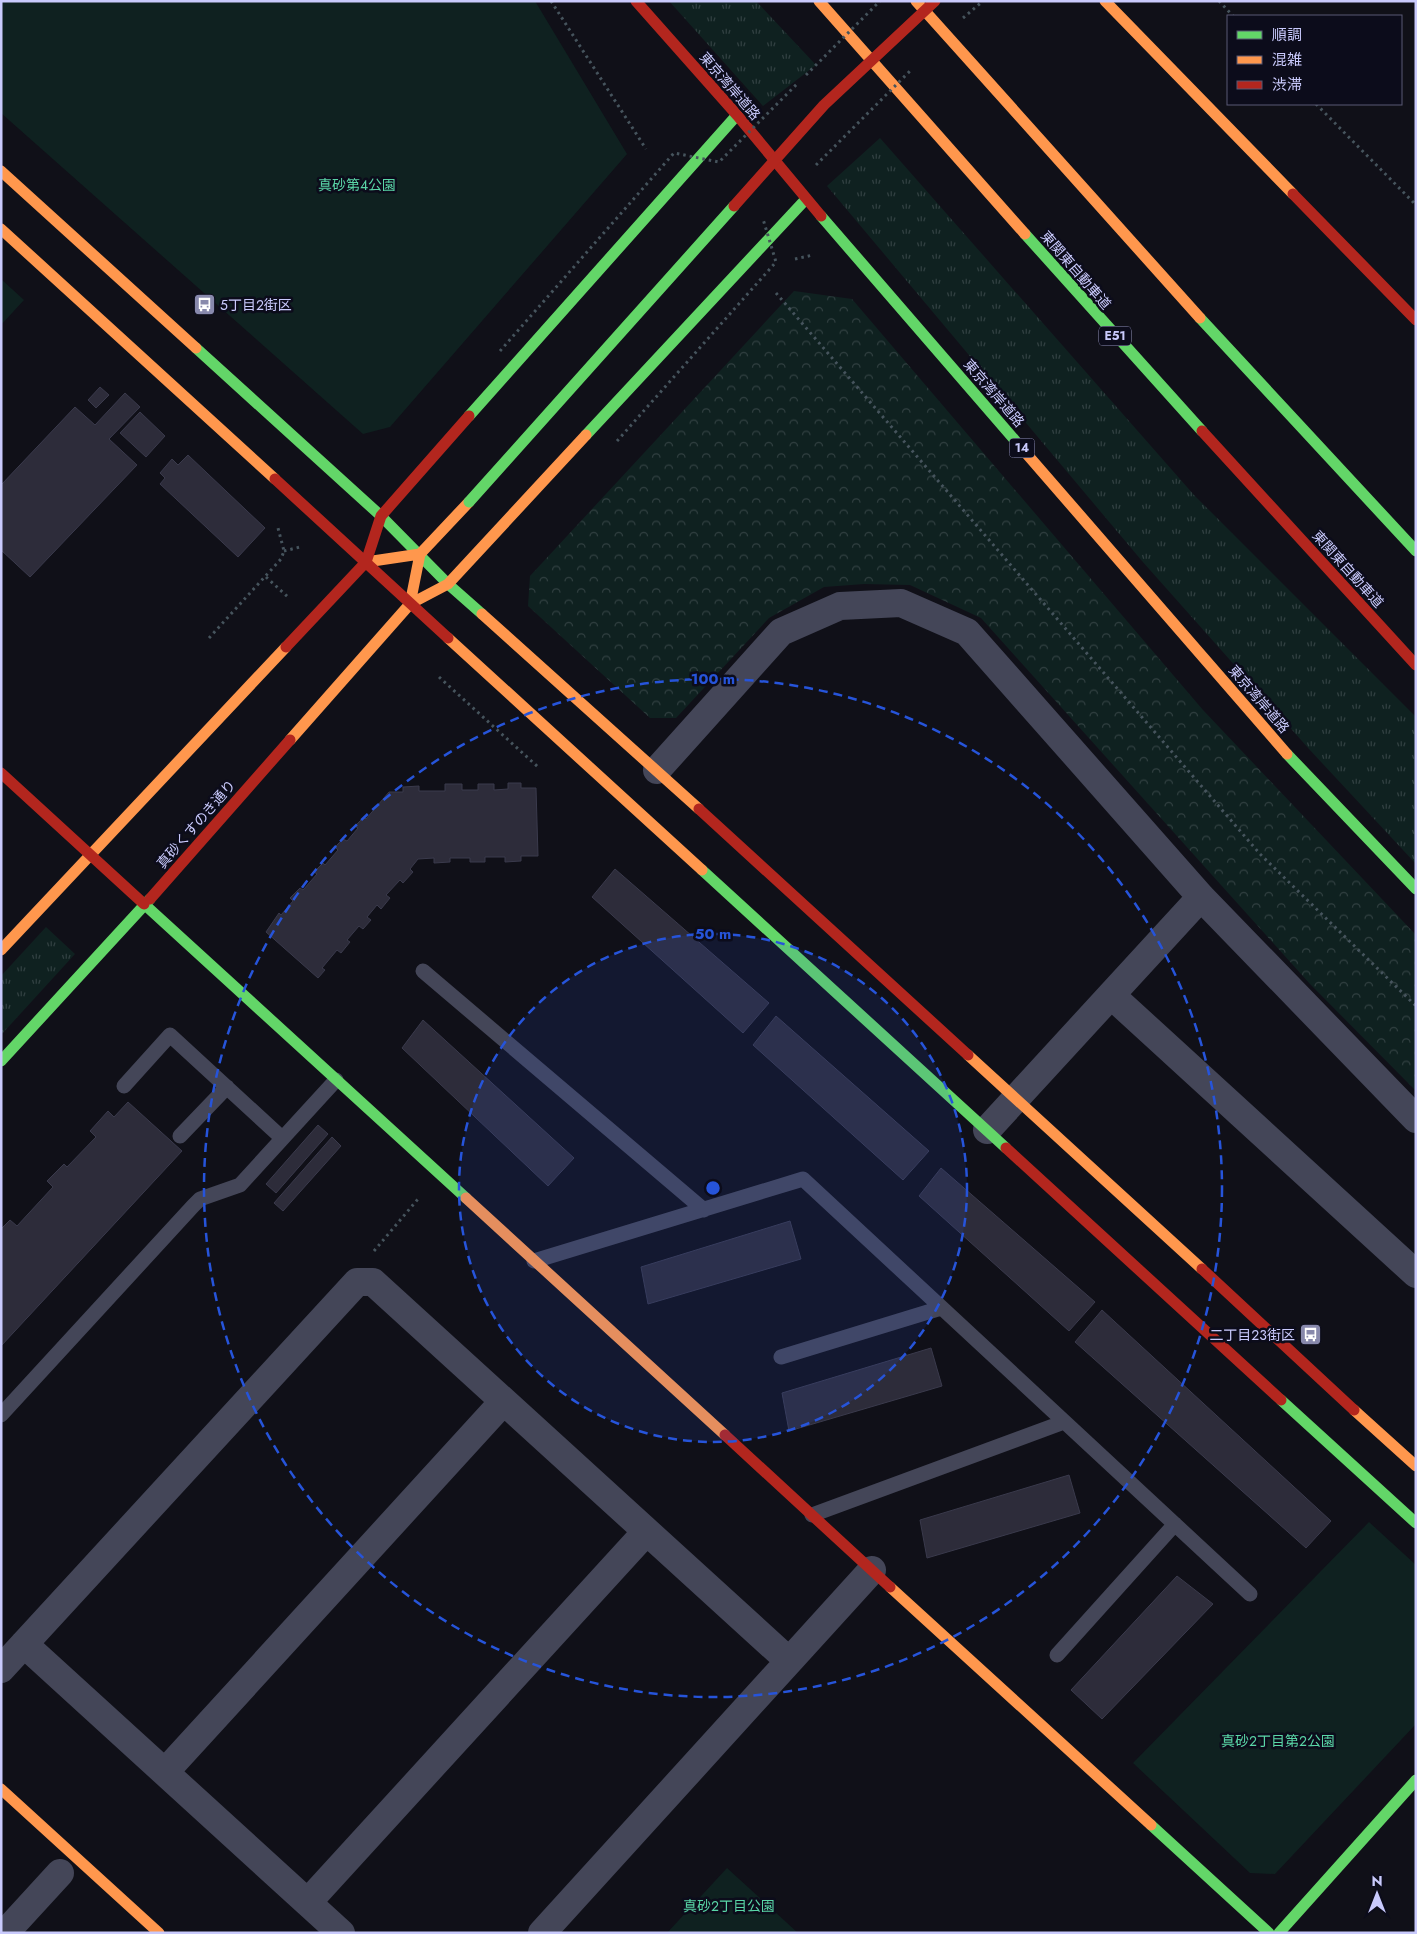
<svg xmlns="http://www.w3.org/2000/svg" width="1417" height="1934" font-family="Jost,'Noto Sans JP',sans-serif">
<defs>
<pattern id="grass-tufts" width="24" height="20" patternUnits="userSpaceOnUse" patternTransform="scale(1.25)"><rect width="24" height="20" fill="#0f2120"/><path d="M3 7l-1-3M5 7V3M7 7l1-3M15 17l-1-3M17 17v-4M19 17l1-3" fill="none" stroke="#314041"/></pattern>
<pattern id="forest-crowns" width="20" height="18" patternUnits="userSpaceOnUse" patternTransform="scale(1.25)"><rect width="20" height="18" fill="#0f2120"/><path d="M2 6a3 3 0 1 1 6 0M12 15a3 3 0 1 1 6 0" fill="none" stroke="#314041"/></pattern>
</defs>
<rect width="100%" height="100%" fill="#101018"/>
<path fill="url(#grass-tufts)" d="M669 1H756L816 65 763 106Z
M880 138 1194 495 1416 717V864L1309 749 1142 561 827 186Z
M46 927 75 954 1 1035V976Z"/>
<path fill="url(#forest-crowns)" d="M794 291 852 299 1203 710 1416 935V1091L1310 984 981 618 910 585 864 584 824 587 769 618 676 718H650L528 606 530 576Z"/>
<path fill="#0f2120" d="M1 1H535L627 154 390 427 363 434 1 113Z
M1 279 24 300 1 325Z
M1369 1522 1416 1565V1724L1275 1874 1250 1873 1133 1763Z
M727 1868 798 1933H667Z"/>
<path fill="#2d2c3a" stroke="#3a3a4c" d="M100 387 109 395 96 408 88 400Z
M125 393 140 407 109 439 137 465 30 577 1 550V485L75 407 95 425Z
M140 412 165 436 146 457 120 433Z
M188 455 265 528 238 557 160 484 165 478 160 473 172 459 178 465Z
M508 783H521V788H536L538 856H521V861L505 862V857H485V862H470V858H450V862L434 863V858L418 859 410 869 413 872 403 883 400 880 386 895 390 898 381 909 377 905 367 917 371 920 363 929 359 926 347 940 350 942 341 953 337 950 322 968 325 970 318 978 266 932 279 913 281 915 293 901 290 898 300 888 303 890 317 874 314 872 323 863 325 865 338 850 335 847 343 839 347 841 358 828 355 826 364 817 366 819 389 792H403V787L419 786V791H445V784H462V790H478V784H494V790L508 789Z
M615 869 769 1003 743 1033 592 897Z
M776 1016 929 1151 903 1180 753 1045Z
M423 1020 574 1158 548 1186 402 1048Z
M128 1102 182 1151 1 1346V1229L10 1220 17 1226 53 1187 47 1181 64 1164 67 1167 96 1137 90 1131 108 1111 114 1117Z
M318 1125 328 1134 276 1193 266 1184Z
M332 1137 341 1146 283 1211 274 1203Z
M941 1168 1095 1302 1069 1331 919 1196Z
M790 1221 801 1259 648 1304 641 1267Z
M1102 1310 1331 1521 1306 1548 1075 1342Z
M931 1348 942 1386 789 1431 782 1393Z
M1069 1475 1080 1513 927 1558 920 1520Z
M1177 1576 1213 1604 1102 1719 1071 1690Z"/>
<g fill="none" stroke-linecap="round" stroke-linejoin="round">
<path stroke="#46545d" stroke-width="3" stroke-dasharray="2.5 4" stroke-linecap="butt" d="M551 1 646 149
M1219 1 1233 16
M1316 104 1416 205
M795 259 813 255
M776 293 1260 854 1416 1006
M284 551 300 547
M266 577 289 598
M209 638 281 559 284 551 278 528
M439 677 538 767
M374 1251 418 1199"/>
<path stroke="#444658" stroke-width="15" d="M423 971 704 1210
M124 1086 170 1035 282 1138
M180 1136 227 1087
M534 1261 803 1179 1250 1594
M781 1357 941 1308
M1 1415 193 1206 200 1199 240 1185 336 1080
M812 1515 1064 1422
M1057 1655 1175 1524"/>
<path stroke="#444658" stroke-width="28" d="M657 770 781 632 840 606 901 603 967 632 1201 897 1416 1119
M1111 995 1416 1274
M987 1130 1201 897
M24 1644 341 1933
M1 1669 357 1282H373L789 1661
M165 1772 503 1402
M308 1902 646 1532
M5 1933 60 1873
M542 1933 872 1570"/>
<path stroke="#63d668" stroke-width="11" d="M821 216 1019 445
M1025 234 1202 431
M1200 318 1416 551
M196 348 381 516 448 584 482 614
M469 416 737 115
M586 435 806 199
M1287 754 1416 889
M702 870 1006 1148
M144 904 466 1198
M1 1061 150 899
M1281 1400 1416 1523
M1151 1825 1269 1933
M1279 1933 1416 1780"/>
<path stroke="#ff974d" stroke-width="11" d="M819 1 1025 234
M916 1 1200 318
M1105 1 1293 194
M1 171 196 348
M1 229 275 479
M1019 445 1287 754
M420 554 469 502
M366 562 420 554 410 604
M482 614 699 809
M448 638 702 870
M290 740 410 604 448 584 586 435
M1 950 286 647
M968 1055 1202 1269
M466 1198 725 1435
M1354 1410 1416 1466
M890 1587 1151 1825
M1 1789 159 1933"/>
<path stroke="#b3261e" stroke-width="11" d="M636 1 737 115 821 216
M1293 194 1416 320
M1202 431 1416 665
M275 479 448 638
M286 647 366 562 381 516 469 416
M1 773 144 904
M699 809 968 1055
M150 899 290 740
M1006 1148 1281 1400
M1202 1269 1354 1410
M725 1435 890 1587"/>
<path stroke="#46545d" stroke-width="3" stroke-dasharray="2.5 4" stroke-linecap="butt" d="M963 18 983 1
M806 75 880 1
M816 165 911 70
M500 351 674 153 719 162 798 83
M617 441 776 262 763 219"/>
<path stroke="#63d668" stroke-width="11" d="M469 502 734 206"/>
<path stroke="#b3261e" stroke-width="11" d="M734 206 824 105 935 1"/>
</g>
<circle cx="713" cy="1188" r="254" fill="#2654da" fill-opacity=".12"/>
<g fill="none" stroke="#2654da" stroke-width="2.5" stroke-dasharray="9 6">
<circle cx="713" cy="1188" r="254"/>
<circle cx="713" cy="1188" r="509"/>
</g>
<defs>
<symbol id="bus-square" viewBox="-11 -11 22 22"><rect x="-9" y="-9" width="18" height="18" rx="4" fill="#8889ac" stroke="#0c0c1b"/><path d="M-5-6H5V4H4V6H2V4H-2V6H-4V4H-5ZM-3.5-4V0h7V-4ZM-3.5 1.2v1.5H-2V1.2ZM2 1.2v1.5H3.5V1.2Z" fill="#fff"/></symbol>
</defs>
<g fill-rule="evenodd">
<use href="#bus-square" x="192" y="292" width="25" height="25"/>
<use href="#bus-square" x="1298" y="1322" width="25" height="25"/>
</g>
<g text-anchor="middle" stroke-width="5" stroke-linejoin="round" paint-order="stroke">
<g fill="#0c0c1b" stroke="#9091b8" stroke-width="1">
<rect x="1099" y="326.5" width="32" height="19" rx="4"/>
<rect x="1009.5" y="438.5" width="25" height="19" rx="4"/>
</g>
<g font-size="12" font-weight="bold" fill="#c9cafc">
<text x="1115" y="340">E51</text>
<text x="1022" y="452">14</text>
</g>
<g font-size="14" fill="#c9cafc" stroke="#0c0c1b">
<text transform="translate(730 86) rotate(49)" y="5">東京湾岸道路</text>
<text transform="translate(1076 270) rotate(49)" y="5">東関東自動車道</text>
<text transform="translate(994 393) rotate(49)" y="5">東京湾岸道路</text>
<text transform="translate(1348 569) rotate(48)" y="5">東関東自動車道</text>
<text transform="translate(1259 699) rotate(49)" y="5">東京湾岸道路</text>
<text transform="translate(196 824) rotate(-49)" y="5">真砂くすのき通り</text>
</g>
<g font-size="14" fill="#5ad6a7" stroke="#0c0c1b">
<text x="357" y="190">真砂第4公園</text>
<text x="1278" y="1746">真砂2丁目第2公園</text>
<text x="729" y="1911">真砂2丁目公園</text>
</g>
<g font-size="14" fill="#c9cafc" stroke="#0c0c1b" text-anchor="start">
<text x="220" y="310">5丁目2街区</text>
<text x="1295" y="1340" text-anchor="end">二丁目23街区</text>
</g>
</g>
<circle cx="713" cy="1188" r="8" fill="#2654da" stroke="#0c0c1b" stroke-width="2.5"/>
<g font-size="15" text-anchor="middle" font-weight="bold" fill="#2654da" stroke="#0c0c1b" stroke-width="5" stroke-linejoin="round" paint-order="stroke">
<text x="713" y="684">100 m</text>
<text x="713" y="939">50 m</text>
</g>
<rect width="1417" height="1934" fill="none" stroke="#c9cafc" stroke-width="5"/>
<rect x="1227" y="15" width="175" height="90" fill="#0c0c1b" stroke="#585875"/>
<rect x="1237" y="31" width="25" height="8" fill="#63d668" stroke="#585875"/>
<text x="1272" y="40" font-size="15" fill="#c9cafc">順調</text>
<rect x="1237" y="56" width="25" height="8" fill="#ff974d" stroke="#585875"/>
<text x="1272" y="65" font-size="15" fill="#c9cafc">混雑</text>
<rect x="1237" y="81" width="25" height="8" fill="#b3261e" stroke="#585875"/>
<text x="1272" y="90" font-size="15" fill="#c9cafc">渋滞</text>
<g transform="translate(1377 1894)" stroke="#0c0c1b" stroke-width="4" paint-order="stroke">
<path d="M0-4L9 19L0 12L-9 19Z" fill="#c9cafc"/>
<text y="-8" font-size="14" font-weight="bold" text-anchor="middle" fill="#c9cafc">N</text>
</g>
</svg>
